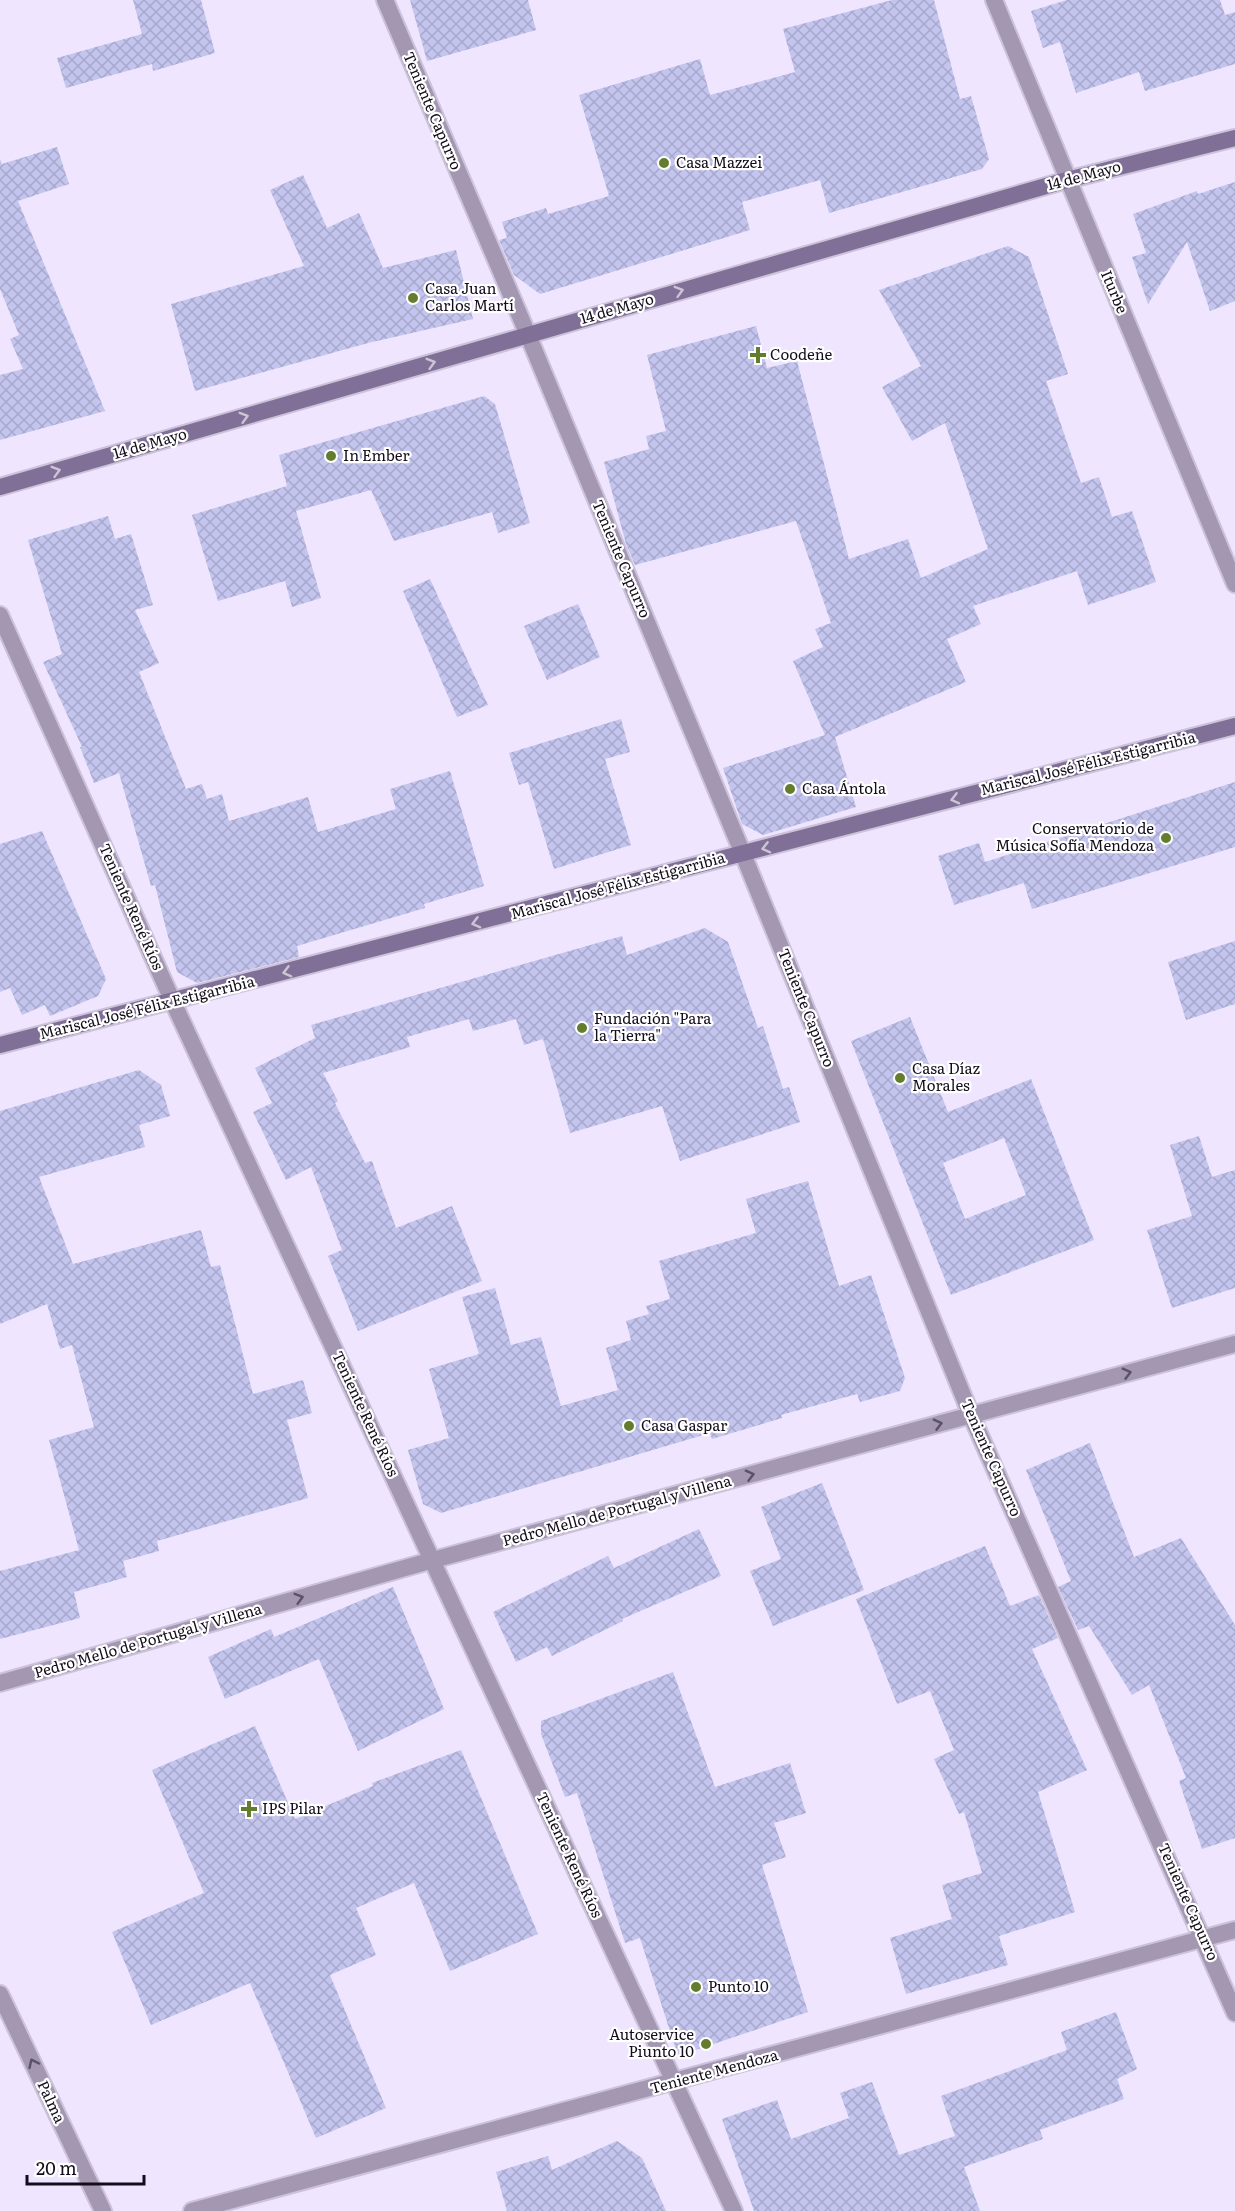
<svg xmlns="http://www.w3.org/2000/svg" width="1235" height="2211" font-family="Literata,serif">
<defs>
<pattern id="building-cross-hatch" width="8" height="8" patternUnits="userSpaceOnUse" patternTransform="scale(1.5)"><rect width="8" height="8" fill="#c4c5ee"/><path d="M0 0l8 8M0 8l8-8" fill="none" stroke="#a8a8cc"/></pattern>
</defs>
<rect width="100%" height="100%" fill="#efe5fe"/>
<path fill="url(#building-cross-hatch)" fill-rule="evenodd" d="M133 0H201L215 53 153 71 152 64 66 88 57 58 142 34Z
M410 0H528L536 30 427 61Z
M892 0H934L960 99 971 96 989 159 982 169 829 213 820 180 742 202 750 230 540 294 514 275 499 240 507 238 502 222 546 208 548 214 609 196 579 95 700 59 710 95 795 72 783 29Z
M1067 0H1220L1225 15 1235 12V64L1145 91 1139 72 1076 93 1060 42 1043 48 1031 11Z
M57 147 69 184 18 201 105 411 0 440V375L23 369 10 339 19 335 0 289V159L2 164Z
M303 175 327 228 359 213 383 268 456 250 473 319 368 343 195 391 171 304 304 266 270 190Z
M1235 182V301L1210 311 1187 242 1148 304 1132 257 1146 253 1133 214 1197 191 1198 194Z
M1008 246 1029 257 1068 374 1046 381 1081 483 1099 477 1112 517 1132 511 1156 582 1088 605 1077 571 973 606 981 624 947 639 966 682 835 737 856 807 763 835 742 824 723 768 825 735 793 661 823 647 815 629 831 623 796 521 635 565 626 544 604 462 649 449 646 436 666 431 647 355 756 326 767 368 797 361 849 559 908 539 921 578 988 549 945 423 912 441 882 387 921 366 879 290Z
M484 396 495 404 530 523 498 533 492 512 394 541 371 490 296 511 321 598 292 607 285 581 218 601 192 515 287 486 279 455Z
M108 516 115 539 131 534 153 605 135 610 159 663 139 672 186 789 202 784 207 799 222 794 229 821 308 797 318 832 396 809 390 789 450 771 484 886 424 904 425 908 297 946 299 957 197 983 177 972 155 885 151 886 119 773 94 783 80 747H82L43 662 62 654 28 540Z
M430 579 488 705 457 717 403 591Z
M578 604 600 657 547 680 524 626Z
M621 719 630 752 605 759 631 845 554 869 528 782 519 785 509 753Z
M1235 782V847L1032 909 1024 883 954 905 938 856 979 843 985 862Z
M42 831 106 979 98 996 50 1016 45 1005 22 1015 10 988 0 992V844Z
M705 928 728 942 758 1028 763 1026 783 1089 789 1087 800 1122 680 1161 662 1106 570 1133 543 1039 524 1045 516 1019 473 1031 469 1019 407 1037 410 1047 323 1073 338 1101 335 1103 365 1163 372 1161 396 1228 452 1206 482 1281 358 1331 328 1256 342 1250 311 1167 286 1180 253 1112 272 1103 255 1068 315 1038 311 1025 622 936 627 955Z
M1235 941V1004L1186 1020 1168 962Z
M910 1017 948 1112 1031 1079 1094 1240 951 1295 851 1041ZM1004 1138 1026 1195 965 1219 943 1163Z
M139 1070 161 1085 170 1116 139 1125 145 1147 39 1177 73 1264 201 1230 211 1267 220 1265 253 1394 303 1380 312 1413 287 1420 308 1498 157 1541 159 1551 123 1561 127 1577 74 1592 80 1618 0 1639V1571L79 1550 49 1440 94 1427 72 1345 60 1349 47 1304 0 1324V1111Z
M1199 1136 1212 1177 1235 1170V1288L1172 1308 1147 1230 1192 1216 1170 1145Z
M808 1181 839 1286 871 1275 905 1378 900 1391 860 1402 857 1394 781 1415 782 1418 712 1439 710 1433 441 1513 423 1504 408 1450 449 1438 429 1369 479 1354 462 1297 495 1288 511 1345 541 1337 561 1406 618 1390 606 1348 631 1340 626 1321 649 1314 646 1306 670 1299 659 1261 756 1233 746 1199Z
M1090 1443 1134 1557 1181 1538 1235 1625V1838L1202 1849 1179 1781 1186 1778 1149 1685 1132 1695 1089 1626 1078 1630 1058 1587 1071 1581 1026 1470Z
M822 1483 864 1590 773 1626 750 1571 781 1559 761 1507Z
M699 1529 721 1576 622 1619 623 1621 552 1656 547 1647 516 1662 493 1612 608 1556 614 1568Z
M985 1546 1010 1606 1039 1595 1058 1638 1032 1649 1087 1770 1038 1792 1075 1912 999 1936 1008 1965 906 1994 890 1938 952 1919 942 1885 982 1873 964 1812 959 1814 934 1759 954 1750 930 1691 897 1704 856 1599Z
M393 1587 444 1709 358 1751 319 1659 225 1699 208 1657 271 1629 274 1637Z
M673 1672 715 1787 790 1763 806 1813 774 1823 786 1857 762 1865 808 2012 678 2056 640 1938 625 1943 577 1793 565 1797 541 1734V1721Z
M255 1726 295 1819 373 1786 372 1783 461 1750 538 1934 450 1971 414 1883 356 1908 376 1955 330 1975 386 2108 316 2138 250 1983 151 2025 112 1932 204 1893 152 1770Z
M1116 2012 1137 2069 1117 2079 1124 2099 1040 2130 1043 2139 964 2167 980 2211H754L722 2119 777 2100 791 2139 849 2118 840 2093 872 2082 899 2155 955 2136 941 2096 1067 2050 1061 2032Z
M617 2141 642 2158 666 2211H507L496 2172 548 2156 552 2170Z"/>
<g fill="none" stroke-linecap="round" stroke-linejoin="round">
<defs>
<path id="minor" d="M385 0 528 335 743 854 971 1415 1235 2013
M994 0 1235 584
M0 615 173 1002 734 2211
M0 1683 433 1560 1235 1344
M0 1994 103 2211
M192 2211 1235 1930"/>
<path id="secondary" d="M0 487 1067 180 1235 138
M0 1045 1235 726"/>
</defs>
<use href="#minor" stroke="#ccc2da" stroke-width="20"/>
<use href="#secondary" stroke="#ccc2da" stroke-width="20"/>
<use href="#minor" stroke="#a397b2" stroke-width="16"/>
<use href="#secondary" stroke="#806f96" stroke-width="16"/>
</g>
<defs><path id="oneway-chevron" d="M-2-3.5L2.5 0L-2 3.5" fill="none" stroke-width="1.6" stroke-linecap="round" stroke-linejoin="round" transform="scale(1.5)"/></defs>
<g stroke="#ccc5d5">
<use href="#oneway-chevron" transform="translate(679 291) rotate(-16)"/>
<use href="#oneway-chevron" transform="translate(431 363) rotate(-16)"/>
<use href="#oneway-chevron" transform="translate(244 417) rotate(-16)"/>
<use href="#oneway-chevron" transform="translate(56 471) rotate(-16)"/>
<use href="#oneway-chevron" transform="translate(955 799) rotate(166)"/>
<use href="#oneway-chevron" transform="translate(766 848) rotate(166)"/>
<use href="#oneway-chevron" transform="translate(476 923) rotate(165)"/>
<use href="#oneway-chevron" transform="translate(287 972) rotate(165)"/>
</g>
<g stroke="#5b5266">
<use href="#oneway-chevron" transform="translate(1127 1373) rotate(-15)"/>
<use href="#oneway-chevron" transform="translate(938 1424) rotate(-15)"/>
<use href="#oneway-chevron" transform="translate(750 1475) rotate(-15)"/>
<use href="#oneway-chevron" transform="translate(299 1598) rotate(-16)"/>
<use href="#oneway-chevron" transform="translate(33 2063) rotate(-115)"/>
</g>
<g fill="#647c2e" stroke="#fff" stroke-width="2">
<circle cx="664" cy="163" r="6"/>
<circle cx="413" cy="298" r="6"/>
<path d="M755 346h6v6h6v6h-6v6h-6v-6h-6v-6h6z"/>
<circle cx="331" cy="456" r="6"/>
<circle cx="790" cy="789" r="6"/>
<circle cx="1166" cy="838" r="6"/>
<circle cx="582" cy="1028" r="6"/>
<circle cx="900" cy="1078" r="6"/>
<circle cx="629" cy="1426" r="6"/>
<path d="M246 1800h6v6h6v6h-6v6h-6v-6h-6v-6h6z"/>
<circle cx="696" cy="1987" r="6"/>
<circle cx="706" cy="2044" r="6"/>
</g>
<g text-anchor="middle" stroke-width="4.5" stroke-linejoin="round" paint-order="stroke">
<g font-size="15" fill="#130d1b" stroke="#fff">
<text transform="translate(432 111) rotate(67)" y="5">Teniente Capurro</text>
<text transform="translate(1084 176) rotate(-15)" y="5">14 de Mayo</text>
<text transform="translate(1114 292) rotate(67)" y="5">Iturbe</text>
<text transform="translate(617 309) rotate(-16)" y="5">14 de Mayo</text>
<text transform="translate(150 444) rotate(-16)" y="5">14 de Mayo</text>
<text transform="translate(621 559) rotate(67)" y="5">Teniente Capurro</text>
<text transform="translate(1088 764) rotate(-14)" y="5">Mariscal José Félix Estigarribia</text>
<text transform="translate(618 886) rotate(-15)" y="5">Mariscal José Félix Estigarribia</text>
<text transform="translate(131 907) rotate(66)" y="5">Teniente René Ríos</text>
<text transform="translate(147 1008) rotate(-14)" y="5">Mariscal José Félix Estigarribia</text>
<text transform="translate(806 1008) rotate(68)" y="5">Teniente Capurro</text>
<text transform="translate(365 1414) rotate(65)" y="5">Teniente René Ríos</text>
<text transform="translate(991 1458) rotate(66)" y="5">Teniente Capurro</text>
<text transform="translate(617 1511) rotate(-15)" y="5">Pedro Mello de Portugal y Villena</text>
<text transform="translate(148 1641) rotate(-16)" y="5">Pedro Mello de Portugal y Villena</text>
<text transform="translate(569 1855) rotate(65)" y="5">Teniente René Ríos</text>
<text transform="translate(1188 1902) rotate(66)" y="5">Teniente Capurro</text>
<text transform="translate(714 2072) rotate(-15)" y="5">Teniente Mendoza</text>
<text transform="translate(51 2102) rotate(65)" y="5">Palma</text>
</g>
<g font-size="15" fill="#130d1b" stroke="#fff" text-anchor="start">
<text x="676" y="168">Casa Mazzei</text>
<text x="425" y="294">Casa Juan<tspan x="425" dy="17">Carlos Martí</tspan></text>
<text x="770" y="360">Coodeñe</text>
<text x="343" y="461">In Ember</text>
<text x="802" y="794">Casa Ántola</text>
<text x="1154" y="834" text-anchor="end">Conservatorio de<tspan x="1154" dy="17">Música Sofía Mendoza</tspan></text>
<text x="594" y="1024">Fundación "Para<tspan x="594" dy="17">la Tierra"</tspan></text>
<text x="912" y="1074">Casa Díaz<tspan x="912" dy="17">Morales</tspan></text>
<text x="641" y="1431">Casa Gaspar</text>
<text x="262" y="1814">IPS Pilar</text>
<text x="708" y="1992">Punto 10</text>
<text x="694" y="2040" text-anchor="end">Autoservice<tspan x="694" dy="17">Piunto 10</tspan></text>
</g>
</g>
<path d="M27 2175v9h117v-9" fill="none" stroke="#130d1b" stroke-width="3"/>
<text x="36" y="2175" font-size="18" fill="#130d1b" stroke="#ffffff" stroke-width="4.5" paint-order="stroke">20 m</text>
</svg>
